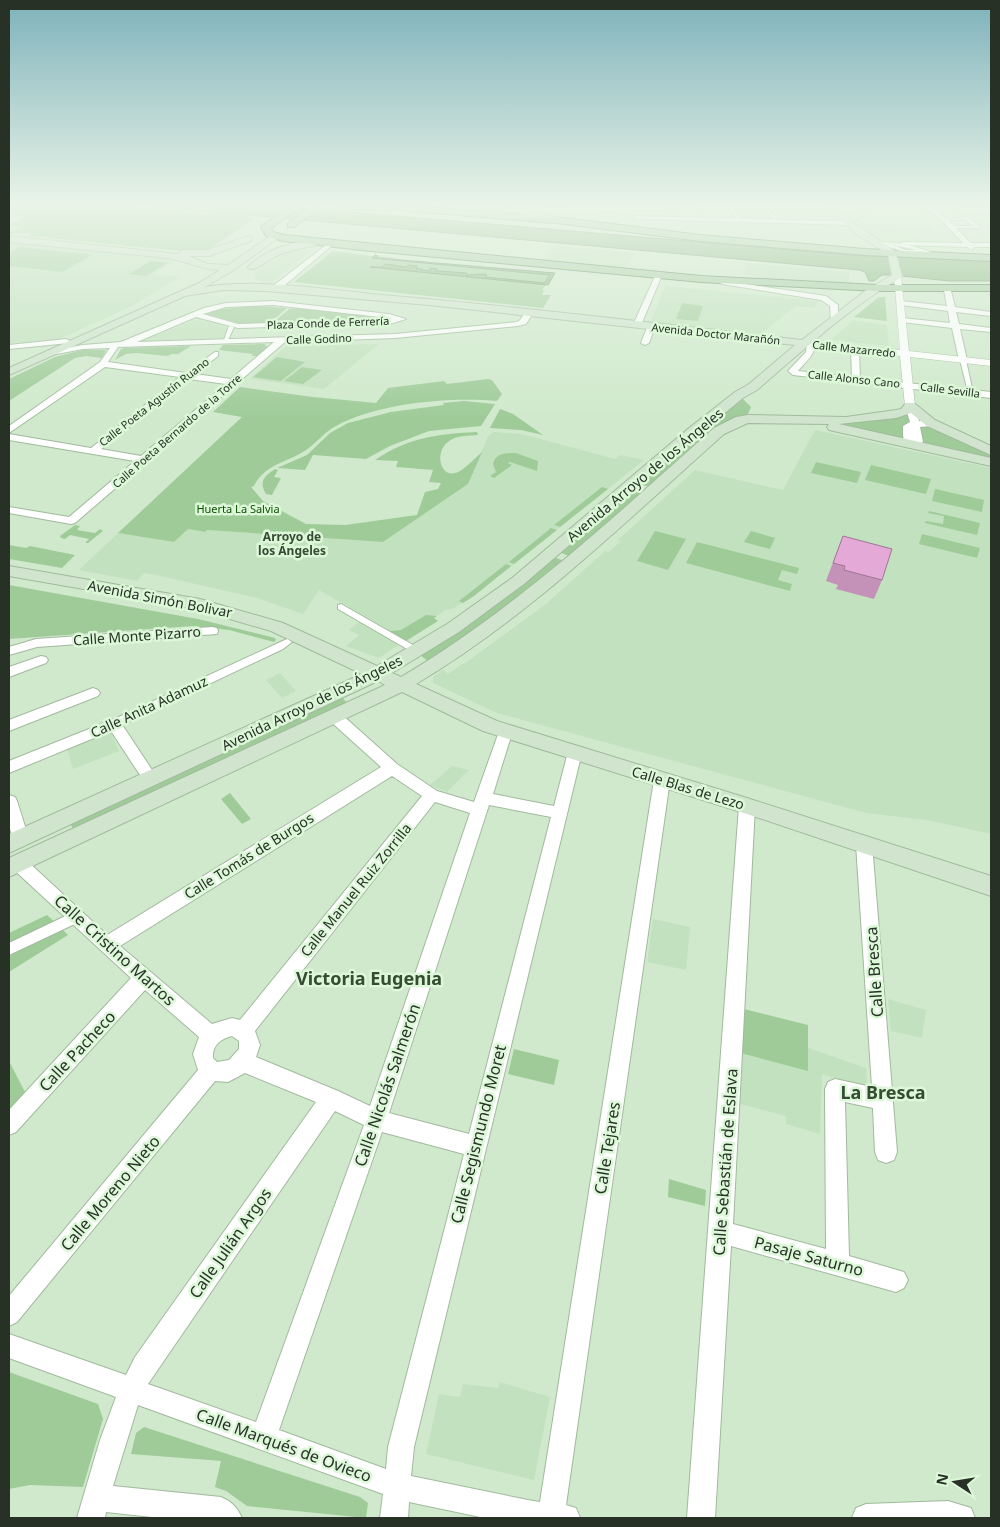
<svg xmlns="http://www.w3.org/2000/svg" width="1000" height="1527" font-family="'Noto Sans',sans-serif">
<rect width="100%" height="100%" fill="#d0e9cc"/>
<path fill="#c2e1be" d="M398 205H474L494 208 488 212Z
M854 224 927 225 934 233 916 231 924 243H880Z
M9 242 176 260 154 274 180 277 132 306 57 340 9 343Z
M554 245 634 253 625 268 543 260Z
M298 250H313L269 284 259 281 254 278 255 273 277 257Z
M745 263 849 272V283L758 278 745 274Z
M665 286 818 301 814 308 796 306 761 334 651 322Z
M198 319 228 327 224 338 142 341Z
M853 320 887 325 889 346 831 340Z
M379 344 324 389 250 379 286 346Z
M815 430 991 468V834L927 820 866 813 497 713 433 683V677L443 670 448 674 462 664H464L546 604 605 551 609 552 621 541 618 540 695 470 783 490Z
M494 432 522 434 615 459 620 455 644 460 474 596 452 609 445 610 437 616 399 636 319 590 303 614 257 598 156 575 144 573 137 581 79 570 118 533 174 542 187 529 205 532 207 530 383 542 468 484 488 436Z
M360 621 400 644 379 658 346 646 359 635 349 630Z
M280 673 296 691 282 698 266 680Z
M111 732 119 751 73 769 67 749Z
M452 766 469 770 447 792 430 785Z
M653 919 690 927 686 970 647 962Z
M888 999 926 1010 922 1038 891 1031Z
M808 1048 866 1068 867 1083 861 1086 822 1074 820 1134 786 1124V1116L737 1103 741 1052 808 1070Z
M500 1382 550 1397 534 1480 426 1454 439 1394 460 1397 463 1384 498 1388Z"/>
<path fill="#9fcb99" d="M9 205H119L249 216 247 218 255 219 206 251 195 250 192 252 28 236 32 234C25 232 17 234 9 234V232L20 228 9 225 20 220 17 219 27 217 9 214Z
M351 212 850 255H861L862 253 887 255 890 258 850 255Z
M20 247 92 255 62 272 9 266V253Z
M333 251 370 256 391 257 397 259 555 273 542 290 544 291 542 295H551L543 308 294 282Z
M151 261 168 263 146 276 129 274Z
M879 297H885L887 321 854 317Z
M682 303 703 306 698 321 676 319Z
M259 306 287 308 270 323H238L207 314 218 309Z
M296 308 390 318 392 319 273 323 289 309Z
M264 344 268 347 257 356H251L253 354 219 350 223 345Z
M191 346 178 354H172L167 356 136 353 126 354 115 360 121 349 125 348Z
M82 350H106L102 358 86 356 75 358 9 401V379L55 357Z
M277 357 305 362 281 381 253 377Z
M302 367 322 370 303 384 284 381Z
M488 379 492 380 502 394 497 401C450 397 378 403 336 426 323 433 315 445 303 452 285 463 264 465 254 486L251 487 263 501 306 524 345 525 417 515 425 492 438 489 441 483 429 482 433 470 396 467 398 461 375 460C409 437 438 434 477 432L478 435C468 436 456 435 448 442 434 452 440 480 458 472 464 470 476 457 482 452L468 484 383 542 207 530 205 532 188 529 174 542 118 533 242 417 213 412 240 387 313 397 376 403 388 388 444 381 447 384Z
M742 398 751 407 747 416 649 487 640 484Z
M464 401 495 404 481 426 429 431 390 446 366 459 313 455 305 470 277 468 307 455 330 433 348 423 391 412 444 405 443 403Z
M500 409 513 414 543 435 521 430 490 428Z
M910 413 912 423 905 440 824 423 895 417Z
M925 425 991 454V459L926 444 922 442 918 426Z
M516 453 538 461 537 471 510 462 508 463 512 465 494 478 490 476 496 472 493 464C495 453 507 453 516 453Z
M816 462 861 472 857 483 811 473Z
M871 465 931 479 926 494 865 480Z
M275 469 278 470 274 477 281 478 272 495 266 494C259 482 263 477 275 469Z
M602 487 608 489 560 527 554 525Z
M635 487 644 491 569 556 559 552Z
M935 489 984 500 982 512 932 501Z
M929 511 980 523 977 535 925 523 926 521 943 524 944 516 928 513Z
M75 525 80 526 77 530 95 533 100 529 103 531 88 543H85L89 539 70 535 65 539 61 538 60 536Z
M551 528 557 530 514 564 509 562Z
M655 531 686 539 668 570 637 561Z
M751 531 775 538 770 549 744 542Z
M922 534 980 548 977 558 919 544Z
M697 542 799 568 797 574 782 570 778 580 792 584 790 591 686 563Z
M9 545 26 548 30 546 75 555 62 568 9 559Z
M554 557 564 561 515 600 429 662 420 655Z
M506 564 511 566 474 596 463 603 459 601Z
M9 585 198 619 275 638 276 640 274 642 229 630 193 626 9 639Z
M426 615 437 616 434 618 438 621 406 641 390 631 401 630Z
M342 697 348 704 74 831 70 823 244 744Z
M230 793 251 819 242 824 221 799Z
M47 915 56 923 9 944V933Z
M61 928 68 935 9 972V955Z
M744 1009 808 1025V1071L741 1053Z
M514 1049 559 1060 554 1085 508 1074Z
M9 1061 25 1092 9 1109Z
M669 1179 706 1190 705 1206 668 1197Z
M9 1372 98 1404 103 1419 83 1487 30 1485 9 1489Z
M144 1427 360 1497 368 1503 366 1518 247 1506 226 1491 215 1487 221 1461 131 1454 136 1433Z"/>
<path fill="#7fae78" stroke="#65885f" d="M137 205H269L850 255 991 261V281H949L892 275H882L874 281H869L865 272 859 270Z
M375 255 378 256 377 258 555 273 548 285 370 267H382L386 264 406 267 408 265 417 266 416 268 428 271 431 268 437 269 436 271 467 273 466 275 486 274V277L544 283 550 275 372 258Z"/>
<g fill="none" stroke-linecap="round" stroke-linejoin="round">
<defs>
<path id="pedestrian" d="M761 205H765L779 222H775Z
M727 206H731L742 221H738Z
M968 217 979 226V228H951L943 219ZM965 219 972 226H954L949 220Z
M883 242 906 244 931 252 928 254 904 252 881 244ZM893 245 917 250H905Z
M229 326 234 327 228 340H224Z
M963 358 966 360 973 393 968 392 960 360Z
M341 604 420 649 422 651 420 653H414L338 609V605Z
M287 639 292 642 283 649 118 727 114 728 109 724 110 721Z
M76 911 81 913 83 917 81 921 9 955V943Z"/>
<path id="minor" d="M776 205H870L867 207 541 212 538 210 541 208Z
M920 205C936 203 959 232 971 243H991V247H974L972 250 967 247 901 245V243L903 242 963 243 940 219Z
M960 208H991V212L958 211Z
M636 216 848 221 851 223 848 225 634 219Z
M330 242 335 243 279 290H273V286Z
M656 274 662 275 641 325 634 327 633 325Z
M719 280 826 296 838 305V318L831 320 830 306 821 300 722 284 718 282Z
M943 285 950 287 955 307 991 312V316L956 312 959 324 991 328V332L960 329 967 360 966 362 959 360 952 328 902 322 898 320 902 318 950 323 948 311 901 305 897 303 901 301 947 306Z
M273 301 389 314 406 319 390 324 238 328 196 317 137 342 395 334 517 322 520 320 526 311 533 313 526 324 518 326 395 338 285 342 75 523 71 524 9 513V507L69 517 135 461 9 440V434L91 448 180 377 105 367 9 433V426L100 362 110 348 83 349 51 355H48V351L83 345 121 342 204 308 226 303ZM273 305 389 318 392 319 238 324 203 314 226 307ZM274 342 231 379 195 374 218 356V352H215L186 373 108 362 118 347ZM189 379 226 384 141 456 101 449Z
M648 325 655 327 649 343 645 345 641 343Z
M808 335 815 337C818 353 807 360 798 371L852 377 851 349 855 347 859 349 860 378 991 392V398L793 375 788 371 806 352Z
M66 339 70 341 69 343 9 349V345Z
M910 403 915 406 919 421 931 420 936 423 931 426 920 427 923 442 912 448C902 445 903 435 903 426L910 422 905 406Z
M212 627 217 628 218 631 217 634 37 647 9 655V647L36 639Z
M41 656 46 657 48 660 46 663 9 677V667Z
M93 688 98 690 100 693 98 696 9 731V720Z
M335 712 340 713 397 764 437 791 474 802 501 726 506 725 511 726 513 730 493 794 554 806 568 752 570 748 575 746 580 748 582 752 414 1447 411 1476 528 1500 540 1502 654 780 657 776 662 774 667 776 670 780 566 1505 576 1508 580 1518H485L409 1502 408 1518H380L383 1494 138 1405 113 1486 221 1497C232 1502 237 1507 242 1518H161L106 1512 105 1518H77L100 1440 116 1397 9 1358V1334L126 1375 135 1357 316 1102 245 1073 228 1082 215 1081 17 1322 9 1326V1296L198 1070 193 1054 199 1037 145 990 16 1132 9 1135V1110L131 978 13 869 11 864 13 859 19 857 25 859 107 935 381 767 330 721 328 717 330 713ZM392 776 422 796 240 1020 232 1018 212 1024 120 946ZM435 802 470 813 370 1106 338 1091 256 1057 260 1045 255 1031ZM489 805 551 817 469 1134 389 1113ZM232 1036 239 1041V1049L229 1060 217 1062 213 1058C212 1046 220 1039 232 1036ZM335 1111 364 1125 256 1422 148 1384ZM382 1132 464 1154 388 1447 386 1469 279 1430Z
M114 719 119 720 156 776 159 780 156 784 151 786 146 784 111 731 9 773V761Z
M9 795 15 797 17 801 29 839 27 844 21 846 15 844 9 826Z
M747 800 753 802 755 806 733 1224 826 1249 825 1089 828 1082 835 1079 872 1087 856 844 858 839 864 837 870 839 872 844 897 1152 894 1160 886 1163 878 1160 875 1152 873 1108 845 1102 849 1256 904 1272 908 1280 904 1288 896 1292 731 1246 715 1518H687L739 806 741 802Z
M948 1501 971 1508 975 1518H852L856 1508 866 1504Z"/>
<path id="tertiary" d="M894 274 901 276 909 351 991 360V366L910 357 915 406 910 409 905 406 900 356 803 346 798 343 803 340 900 350Z"/>
<path id="secondary" d="M480 205H494L565 219 569 221 565 223Z
M825 205H833L849 218 866 205H874L853 223 895 251 902 276 900 278C848 309 803 350 757 390L743 398 699 434 524 584 459 632 392 673 401 677C516 609 614 517 714 428L736 417 748 415 846 417 896 410 901 409 906 403H914L935 420 991 446V455L927 426 911 413 896 418 839 424 991 458V466L829 430 827 427 829 424 748 423 724 434C625 522 530 616 416 684L497 721 747 798 991 876V896L744 813 483 731 402 692 9 877V858L385 685 378 681 9 853V834L362 674 271 631 192 608 9 576V566L200 599 283 623 377 666 447 624 512 578 689 428 735 392 749 384 795 345 429 305 266 291 223 290 185 296 9 375V368L199 283 220 270C201 270 186 261 168 258L9 242V236L179 254 180 251 183 250H208L245 237H251V241L209 256H189L208 264 228 265 275 233 278 234V238L234 270 205 287C258 278 329 290 383 295 523 307 663 324 802 340L865 291 892 275 888 254 856 234Z
M320 239 323 240V244C306 248 290 249 274 257 266 261 258 270 250 269L248 267C266 248 296 241 320 239Z"/>
<path id="primary" d="M294 205H303L271 228 273 232 284 235 701 276 878 285H991V291H878L701 282 361 250 283 241 266 236 261 227 263 225Z
M315 205H324L294 227H288V223Z
M337 205H395L565 218 700 235 865 249 991 255V261L865 255 700 241 565 224 385 209 381 211 341 208Z"/>
</defs>
<use href="#pedestrian" stroke="#a1ba9d" stroke-width="2"/>
<use href="#minor" stroke="#a1ba9d" stroke-width="2"/>
<use href="#tertiary" stroke="#a1ba9d" stroke-width="1"/>
<use href="#secondary" stroke="#a1ba9d" stroke-width="2"/>
<use href="#primary" stroke="#4f7c49" stroke-width="2"/>
<use href="#pedestrian" fill="#fff" fill-rule="evenodd"/>
<use href="#minor" fill="#fff" fill-rule="evenodd"/>
<use href="#tertiary" fill="#fff" fill-rule="evenodd"/>
<use href="#secondary" fill="#d0e4ce" fill-rule="evenodd"/>
<use href="#primary" fill="#a2c89d" fill-rule="evenodd"/>
</g>
<path fill="#c491b8" d="M843 536 882 580 874 599 836 589 838 585 826 581Z"/>
<path fill="#e4a9d6" stroke="#a07696" d="M843 536 892 549 882 580 844 570 845 566 833 563Z"/>
<linearGradient id="sky" x2="0" y2="1"><stop stop-color="#7eb2bb"/><stop offset="0.49" stop-color="#eaf5e8"/><stop offset="1" stop-color="#eaf5e8" stop-opacity="0"/></linearGradient>
<rect width="1000" height="418" fill="url(#sky)"/>
<g text-anchor="middle" stroke-width="5" stroke-linejoin="round" paint-order="stroke">
<g font-size="11" fill="#273126" stroke="#ddf7d9">
<text transform="translate(328 323) rotate(-2)" y="4">Plaza Conde de Ferrería</text>
<text transform="translate(716 334) rotate(6)" y="4">Avenida Doctor Marañón</text>
<text transform="translate(319 339) rotate(-2)" y="4">Calle Godino</text>
<text transform="translate(854 349) rotate(6)" y="4">Calle Mazarredo</text>
<text transform="translate(854 379) rotate(6)" y="4">Calle Alonso Cano</text>
<text transform="translate(950 390) rotate(7)" y="4">Calle Sevilla</text>
<text transform="translate(154 402) rotate(-38)" y="4">Calle Poeta Agustín Ruano</text>
<text transform="translate(177 431) rotate(-41)" y="4">Calle Poeta Bernardo de la Torre</text>
</g>
<g font-size="11" fill="#0d5004" stroke="#ddf7d9">
<text x="238" y="513">Huerta La Salvia</text>
</g>
<g font-size="12" font-weight="bold" fill="#364b33" stroke="#ddf7d9">
<text x="292" y="541">Arroyo de<tspan x="292" dy="14">los Ángeles</tspan></text>
</g>
<g font-size="14" fill="#273126" stroke="#ddf7d9">
<text transform="translate(645 475) rotate(-40)" y="5">Avenida Arroyo de los Ángeles</text>
<text transform="translate(160 599) rotate(11)" y="5">Avenida Simón Bolivar</text>
<text transform="translate(137 636) rotate(-4)" y="5">Calle Monte Pizarro</text>
<text transform="translate(312 703) rotate(-26)" y="5">Avenida Arroyo de los Ángeles</text>
<text transform="translate(149 707) rotate(-25)" y="5">Calle Anita Adamuz</text>
<text transform="translate(688 788) rotate(17)" y="5">Calle Blas de Lezo</text>
<text transform="translate(249 856) rotate(-32)" y="5">Calle Tomás de Burgos</text>
<text transform="translate(356 890) rotate(-51)" y="5">Calle Manuel Ruiz Zorrilla</text>
</g>
<g font-size="16" fill="#273126" stroke="#ddf7d9">
<text transform="translate(115 950) rotate(42)" y="6">Calle Cristino Martos</text>
<text transform="translate(874 972) rotate(-94)" y="6">Calle Bresca</text>
<text transform="translate(77 1051) rotate(-47)" y="6">Calle Pacheco</text>
<text transform="translate(387 1085) rotate(-71)" y="6">Calle Nicolás Salmerón</text>
<text transform="translate(478 1134) rotate(-76)" y="6">Calle Segismundo Moret</text>
<text transform="translate(607 1148) rotate(-81)" y="6">Calle Tejares</text>
<text transform="translate(725 1162) rotate(-86)" y="6">Calle Sebastián de Eslava</text>
<text transform="translate(110 1193) rotate(-50)" y="6">Calle Moreno Nieto</text>
<text transform="translate(230 1243) rotate(-55)" y="6">Calle Julián Argos</text>
<text transform="translate(809 1256) rotate(15)" y="6">Pasaje Saturno</text>
<text transform="translate(284 1445) rotate(20)" y="6">Calle Marqués de Ovieco</text>
</g>
<g font-size="18" font-weight="bold" fill="#364b33" stroke="#ddf7d9">
<text x="369" y="985">Victoria Eugenia</text>
<text x="883" y="1099">La Bresca</text>
</g>
</g>
<rect width="1000" height="1527" fill="none" stroke="#273126" stroke-width="20"/>
<g transform="translate(955 1482) rotate(282)" stroke="#ddf7d9" stroke-width="4" paint-order="stroke">
<path d="M0-4L9 19L0 12L-9 19Z" fill="#273126"/>
<text y="-8" font-size="14" font-weight="bold" text-anchor="middle" fill="#273126">N</text>
</g>
</svg>
